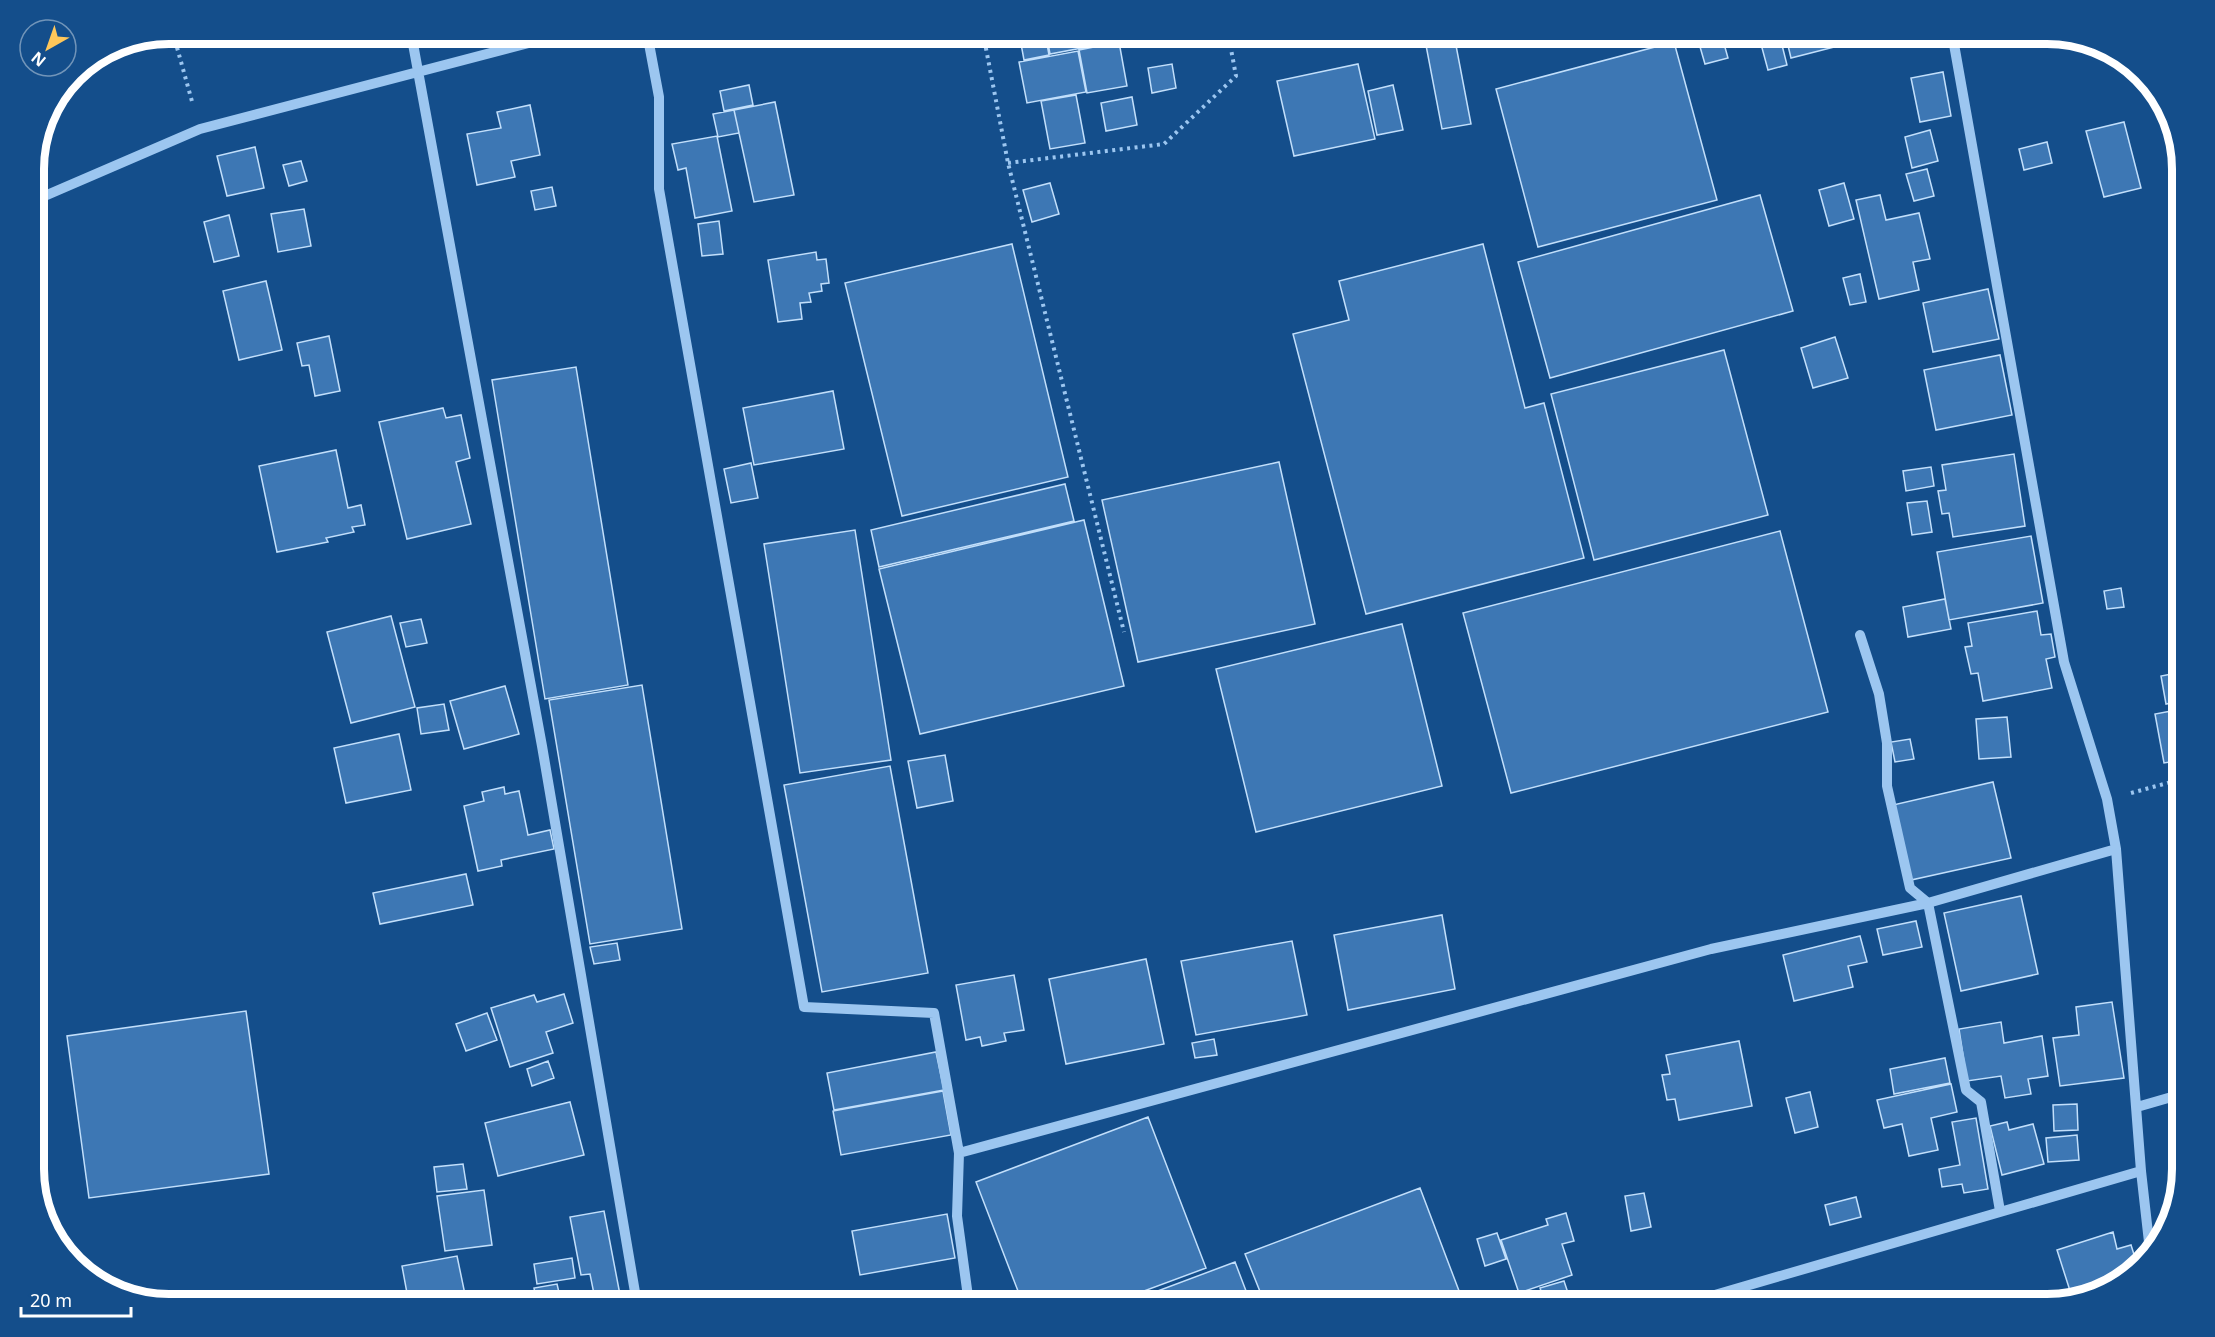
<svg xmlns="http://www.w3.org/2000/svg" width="2215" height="1337" font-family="'Noto Sans',sans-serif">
<rect width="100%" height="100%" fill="#144e8b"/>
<path fill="#3d77b4" stroke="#c2dffb" stroke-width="1.5" d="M1019 33H1045L1049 55 1024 60Z
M1046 33H1118L1119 41 1050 54Z
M1696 33H1721L1728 58 1705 64Z
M1758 33H1779L1787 65 1768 70Z
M1785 33H1847L1850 43 1791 58Z
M1454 35 1471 124 1442 129 1425 40Z
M1119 42 1127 86 1087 93 1079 50Z
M1674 42 1717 200 1538 247 1496 89Z
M1078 51 1086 92 1027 103 1019 62Z
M1172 64 1176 88 1152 93 1148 68Z
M1358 64 1375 139 1294 156 1277 81Z
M1943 72 1951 116 1920 122 1911 78Z
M749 85 753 105 724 111 720 91Z
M1393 85 1403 130 1377 135 1368 91Z
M1076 95 1085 143 1050 149 1041 101Z
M1132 97 1137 125 1106 131 1101 103Z
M775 102 794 195 754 202 734 110Z
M530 105 540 155 511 161 515 177 477 185 467 134 501 128 497 112Z
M734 110 739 133 718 137 713 114Z
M2124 122 2141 188 2104 197 2086 131Z
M1930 130 1938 161 1912 168 1905 137Z
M717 136 732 211 695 218 686 168 678 170 672 144Z
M2047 142 2052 163 2024 170 2019 149Z
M255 147 264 188 227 196 217 156Z
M301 161 307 181 289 186 283 165Z
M1927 169 1934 196 1914 201 1906 174Z
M1050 183 1059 214 1032 222 1023 190Z
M1844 183 1854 219 1829 226 1819 190Z
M552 187 556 206 535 210 531 191Z
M1760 195 1793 311 1550 378 1518 262Z
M1880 195 1886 220 1919 213 1930 259 1913 262 1919 290 1879 299 1856 200Z
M304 209 311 246 278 252 271 214Z
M229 215 239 256 214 262 204 222Z
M719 221 723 254 702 256 698 224Z
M1012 244 1068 477 902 516 845 283Z
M1483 244 1525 408 1544 403 1584 558 1366 614 1293 334 1349 320 1339 281Z
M816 252 817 260 826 259 829 283 821 284 822 291 809 293 811 302 800 303 802 319 778 322 768 260Z
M1860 274 1866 302 1850 305 1843 278Z
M266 281 282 350 239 360 223 291Z
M1988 289 1999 339 1933 352 1923 303Z
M329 336 340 391 315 396 309 365 302 366 297 343Z
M1835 337 1848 378 1813 388 1801 348Z
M1724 350 1768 515 1594 560 1551 394Z
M2000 355 2012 415 1936 430 1924 370Z
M576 367 628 685 545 699 492 380Z
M833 391 844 449 754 465 743 408Z
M443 408 446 418 461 415 470 458 456 462 471 524 407 539 379 422Z
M336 450 348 508 361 505 365 525 352 527 354 532 326 538 328 542 277 552 259 466Z
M2014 454 2025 526 1953 537 1949 513 1942 514 1938 491 1946 490 1942 465Z
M1279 462 1315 624 1138 662 1102 500Z
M751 463 758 498 731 503 724 469Z
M1931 467 1934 486 1906 491 1903 471Z
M1065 484 1074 521 879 567 871 530Z
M1927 501 1932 532 1912 535 1907 503Z
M1084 520 1124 686 920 734 879 569Z
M855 530 891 760 800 773 764 544Z
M1780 531 1828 712 1511 793 1463 613Z
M2031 536 2043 603 1949 620 1937 552Z
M2121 588 2124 607 2107 609 2104 591Z
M1945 599 1951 629 1908 637 1903 607Z
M2037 611 2041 635 2051 634 2055 657 2046 659 2052 688 1983 701 1978 673 1971 674 1965 647 1972 646 1968 623Z
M391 616 415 707 351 723 327 632Z
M421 619 427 643 406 647 400 623Z
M1402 624 1442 786 1256 832 1216 669Z
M2182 672V701L2166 704 2161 676Z
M642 685 682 929 590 944 549 700Z
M505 686 519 734 464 749 450 701Z
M444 704 449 730 421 734 417 708Z
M2182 709V760L2164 763 2155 714Z
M2007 717 2011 757 1979 759 1976 719Z
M399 734 411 790 346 803 334 748Z
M1910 739 1914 759 1895 762 1891 742Z
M945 755 953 801 917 808 908 761Z
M890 766 928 973 822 992 784 785Z
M1993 782 2011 858 1911 880 1893 805Z
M504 787 505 794 519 791 528 835 550 830 554 849 501 860 502 866 478 871 464 806 484 801 482 792Z
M466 874 473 905 380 924 373 893Z
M2021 896 2038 974 1961 991 1944 913Z
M1442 915 1455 989 1348 1010 1334 935Z
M1916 921 1922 947 1883 955 1877 929Z
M1860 936 1867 962 1848 966 1853 987 1794 1001 1783 955Z
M1292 941 1307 1015 1196 1035 1181 961Z
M617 943 620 960 594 964 590 947Z
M1146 959 1164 1044 1066 1064 1049 979Z
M1014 975 1024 1030 1004 1033 1006 1041 982 1046 980 1037 966 1040 956 985Z
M564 994 573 1023 546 1032 553 1053 510 1067 491 1008 534 995 537 1002Z
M2112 1002 2124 1078 2060 1086 2053 1038 2079 1035 2076 1007Z
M246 1011 269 1174 89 1198 67 1036Z
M487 1013 497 1040 466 1051 456 1024Z
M2001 1022 2004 1043 2042 1036 2048 1076 2028 1079 2031 1094 2005 1098 2001 1076 1967 1081 1959 1029Z
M1214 1039 1217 1055 1195 1058 1192 1043Z
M1739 1041 1752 1106 1679 1120 1675 1099 1667 1100 1662 1075 1670 1074 1666 1055Z
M936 1052 944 1090 834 1110 827 1073Z
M1945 1058 1950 1083 1894 1094 1890 1069Z
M548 1061 554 1078 532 1086 527 1069Z
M1951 1084 1957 1112 1931 1118 1938 1150 1909 1156 1902 1124 1884 1128 1877 1100Z
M943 1091 951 1135 841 1155 833 1111Z
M1810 1092 1818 1127 1795 1133 1786 1098Z
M570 1102 584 1155 498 1176 485 1123Z
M2077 1104 2078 1130 2054 1131 2053 1105Z
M1148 1117 1206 1268 1109 1304H1023L976 1182Z
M1976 1118 1988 1189 1964 1193 1962 1184 1942 1187 1939 1169 1960 1165 1952 1122Z
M2007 1122 2009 1130 2033 1124 2044 1164 2002 1175 1990 1126Z
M2077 1135 2079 1160 2048 1162 2046 1138Z
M463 1164 467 1189 437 1192 434 1167Z
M1420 1188 1464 1304H1265L1245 1254Z
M484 1190 492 1245 445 1251 437 1196Z
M1644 1193 1651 1227 1631 1231 1625 1196Z
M1856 1197 1861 1217 1830 1225 1825 1205Z
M604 1211 621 1300 596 1304 590 1274 581 1275 570 1217Z
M1566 1213 1574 1241 1562 1244 1572 1275 1519 1293 1501 1240 1548 1225 1546 1219Z
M947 1214 955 1258 860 1275 852 1231Z
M2113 1232 2117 1249 2131 1245 2137 1264 2114 1286 2072 1297 2057 1250Z
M1497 1233 1506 1259 1485 1266 1477 1239Z
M457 1256 467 1304H409L402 1266Z
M572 1258 575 1278 537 1284 534 1264Z
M1235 1262 1251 1304H1123Z
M1564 1281 1568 1293 1544 1300 1540 1288Z
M557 1284 561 1301 537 1304 534 1288Z
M949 1297 951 1304H910Z"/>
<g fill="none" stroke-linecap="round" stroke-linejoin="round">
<path stroke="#9cc6f0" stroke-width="4" stroke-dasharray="3 4.5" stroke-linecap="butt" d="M173 33 193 105
M983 33 1008 163 1124 632
M1008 163 1164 144 1236 76 1228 33
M2131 793 2182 779"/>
<path stroke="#9cc6f0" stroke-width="10" d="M411 33 542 746 637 1304
M647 33 659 97V189L804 1007 934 1013 959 1153 957 1216 969 1304
M33 201 200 129 567 33
M1860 635 1879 694 1887 743V786L1910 888 1928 903 1966 1090 1981 1102 2000 1211
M2137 1107 2182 1094
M959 1153 1711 949 1928 903 2116 849
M2141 1171 2150 1251
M1684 1304 2141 1171 2116 849 2107 799 2064 662 1952 33"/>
</g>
<path d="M0 0H2215V1337H0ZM169 44H2047A125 125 0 0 1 2172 169V1169A125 125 0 0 1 2047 1294H169A125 125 0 0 1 44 1169V169A125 125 0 0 1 169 44Z" fill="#144e8b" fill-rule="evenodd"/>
<path fill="none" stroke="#fff" stroke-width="8" d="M169 44H2047A125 125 0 0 1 2172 169V1169A125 125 0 0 1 2047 1294H169A125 125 0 0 1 44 1169V169A125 125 0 0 1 169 44Z"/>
<g transform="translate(48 48) rotate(220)"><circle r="28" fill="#144e8b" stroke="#7295b9" stroke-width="1.5"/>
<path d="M0-4.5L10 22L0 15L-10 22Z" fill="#ffc75a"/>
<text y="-9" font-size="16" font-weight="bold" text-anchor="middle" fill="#ffffff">N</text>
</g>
<path d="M21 1307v9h110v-9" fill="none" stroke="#ffffff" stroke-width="3"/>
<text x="30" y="1307" font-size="18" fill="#ffffff" stroke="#144e8b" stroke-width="4.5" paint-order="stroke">20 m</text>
</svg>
